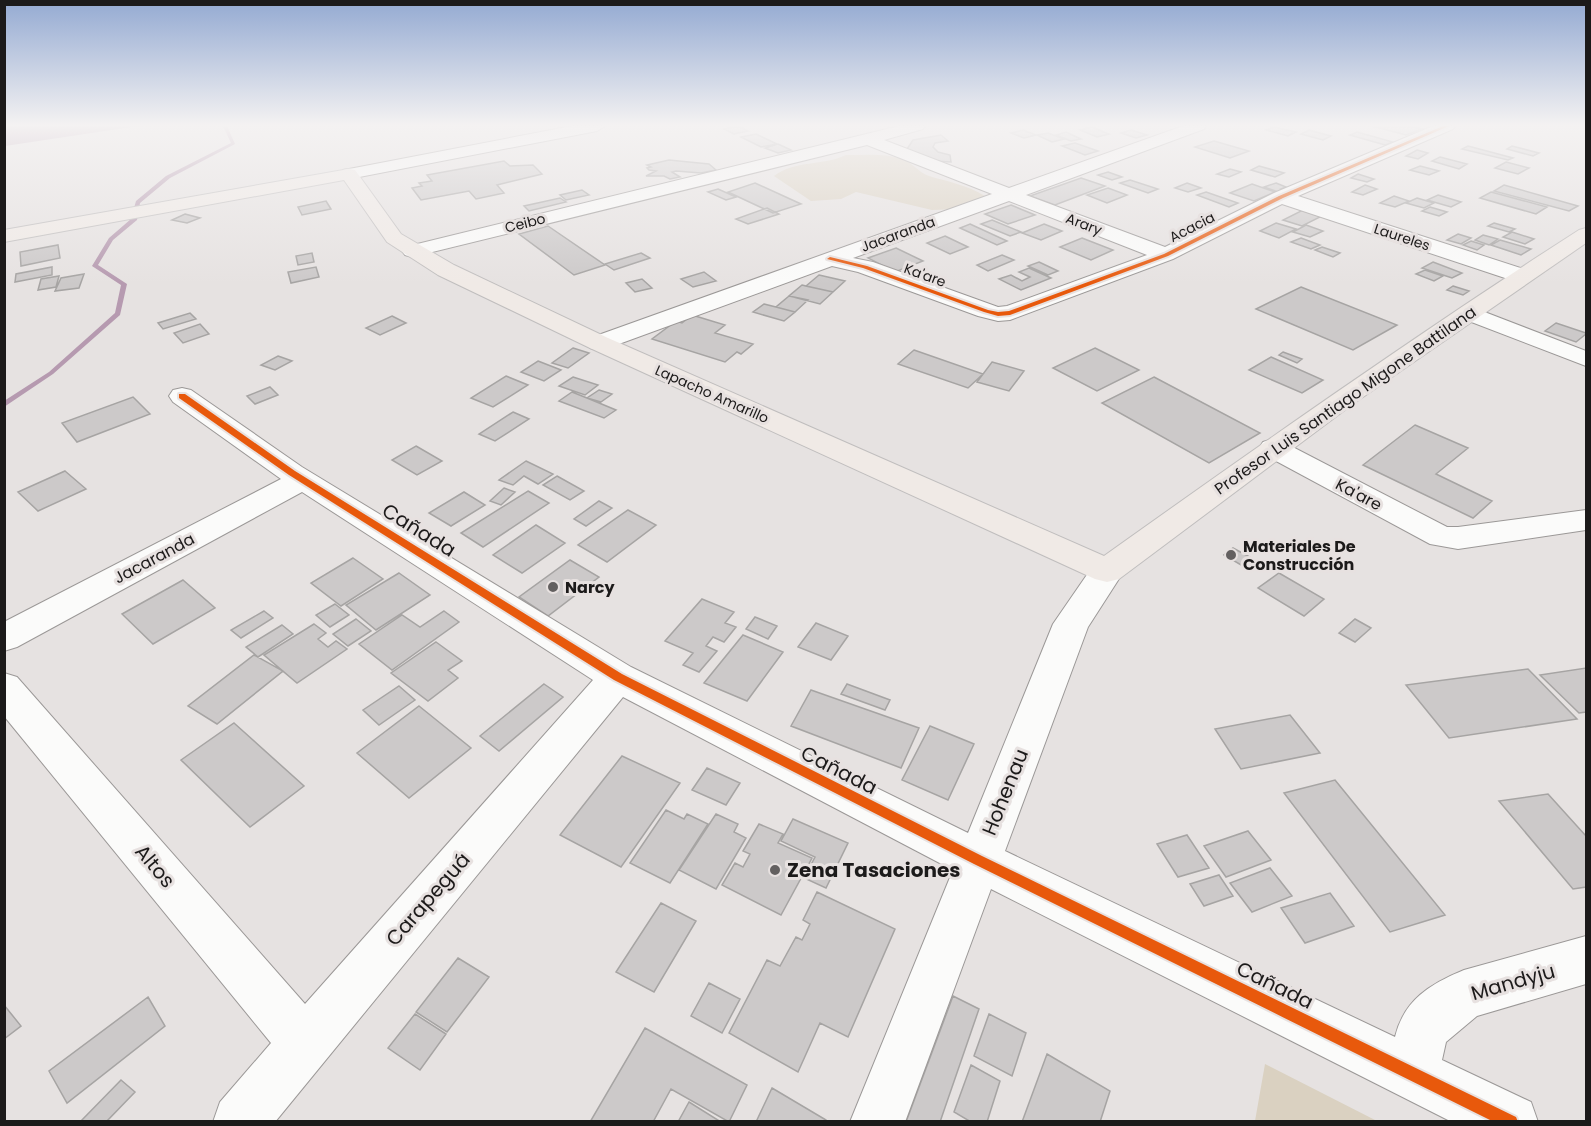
<svg xmlns="http://www.w3.org/2000/svg" width="1591" height="1126" font-family="Poppins,sans-serif">
<rect width="100%" height="100%" fill="#e6e2e1"/>
<path fill="#dad1c1" d="M846 155C864 155 885 153 902 159 912 162 919 173 929 176 949 182 967 185 985 196L959 209 932 210 856 192 841 199 811 201 774 176C795 160 823 166 846 155Z
M1265 1064 1377 1121H1255Z"/>
<path fill="#b69ab0" d="M5 126H138L5 146Z"/>
<g fill="none" stroke-linecap="round" stroke-linejoin="round">
<path fill="#b69ab0" fill-rule="evenodd" d="M223 126H227L235 144 170 178 140 203 137 220 113 240 98 265 127 284 120 315 53 374 4 407V401L49 372 115 313 121 285 92 266 109 238 131 219 136 201 166 176 231 143Z"/>
</g>
<path fill="#ccc9c9" stroke="#a6a4a3" stroke-width="1.5" d="M738 126 748 131 734 134 724 129Z
M1372 126H1410L1422 129 1406 135Z
M1092 127 1109 134 1097 137 1080 130Z
M1274 127 1296 132 1288 136 1266 130Z
M1023 130 1036 135 1024 138 1011 133Z
M1131 130 1147 135 1136 138 1121 133Z
M1309 130 1331 136 1323 140 1301 134Z
M1066 132 1081 139 1071 141 1056 135Z
M1357 132 1393 142 1385 145 1350 135Z
M1048 133 1064 139 1052 142 1037 135Z
M756 134 777 144 761 147 741 137Z
M941 135 948 141 935 143 933 147 938 152 950 155 951 162 934 161 909 152 907 149 913 140Z
M1214 141 1249 151 1230 158 1195 147Z
M1075 143 1098 151 1085 155 1062 146Z
M778 144 791 150 778 153 765 148Z
M1468 146 1513 158 1508 160 1462 149Z
M1512 146 1539 153 1533 156 1507 149Z
M1417 150 1428 153 1418 159 1406 156Z
M1440 157 1467 164 1459 169 1432 161Z
M669 160 709 164 716 170 701 173 676 171 672 172 680 177 670 179 664 176H646L656 171 649 170 647 168 651 167 647 165Z
M504 161 510 166 533 165 542 174 497 185 504 193 476 199 469 191 421 200 412 188 422 186 419 183 432 181 427 175Z
M1506 162 1529 168 1518 174 1495 168Z
M1259 166 1284 173 1275 177 1251 170Z
M1420 166 1439 171 1429 175 1410 170Z
M1230 169 1241 172 1229 177 1217 174Z
M1108 172 1122 177 1112 180 1098 175Z
M1358 174 1374 179 1367 182 1351 178Z
M1081 178 1105 186 1055 205 1030 196Z
M1130 180 1158 189 1148 193 1120 183Z
M755 183 801 204 773 213 728 192Z
M1187 183 1201 188 1188 192 1175 188Z
M1276 183 1286 187 1281 189 1287 191 1281 193 1264 187Z
M1252 184 1275 192 1254 201 1230 193Z
M1365 185 1377 189 1363 195 1352 192Z
M1504 185 1578 206 1569 211 1494 191Z
M1108 188 1127 195 1107 203 1087 195Z
M718 189 736 197 726 200 708 192Z
M582 190 589 195 566 200 560 195Z
M1206 192 1238 203 1229 207 1197 195Z
M1491 192 1547 207 1536 214 1480 198Z
M1438 195 1461 202 1451 207 1427 200Z
M1394 196 1409 201 1395 207 1380 203Z
M560 198 566 202 529 211 524 206Z
M1417 198 1434 203 1424 208 1406 203Z
M326 201 331 209 302 215 298 207Z
M1011 205 1035 215 1008 224 985 214Z
M1430 207 1447 212 1439 216 1422 211Z
M767 208 779 214 748 224 736 219Z
M1303 210 1322 216 1302 226 1283 220Z
M185 214 200 218 187 223 172 220Z
M992 220 1021 232 1010 236 981 224Z
M1276 223 1296 229 1279 238 1260 231Z
M1494 223 1515 229 1509 232 1488 226Z
M970 224 1007 241 997 245 960 228Z
M1044 224 1062 231 1041 240 1022 233Z
M1306 225 1323 231 1310 237 1293 232Z
M548 226 605 265 574 275 519 234Z
M1512 232 1534 239 1525 244 1503 237Z
M1458 234 1471 238 1461 244 1447 240Z
M1483 235 1498 239 1489 245 1475 240Z
M945 236 968 247 950 254 927 243Z
M1082 238 1113 250 1091 260 1060 247Z
M1301 238 1320 245 1311 249 1291 242Z
M1500 240 1531 249 1521 255 1491 245Z
M1471 241 1484 245 1477 250 1463 245Z
M58 245 60 258 21 266 20 252Z
M1322 247 1340 253 1333 257 1315 250Z
M896 248 923 261 895 272 868 258Z
M312 253 314 262 298 265 296 256Z
M641 253 650 258 614 270 605 264Z
M1002 255 1014 260 988 271 977 265Z
M1039 262 1058 271 1048 275 1028 266Z
M1433 262 1462 273 1452 278 1422 268Z
M52 267V275L15 282 16 274Z
M316 267 319 277 291 283 288 272Z
M1029 268 1051 278 1021 290 999 279 1011 275 1022 281 1030 277 1019 272Z
M1425 270 1443 276 1434 281 1416 274Z
M704 272 716 281 693 287 681 279Z
M84 274 79 288 55 291 61 278Z
M819 275 845 281 833 292 806 286Z
M59 276 56 287 38 290 41 279Z
M642 279 652 288 635 292 626 283Z
M802 285 806 286 833 292 820 304 789 296Z
M1453 286 1469 291 1463 295 1447 290Z
M1301 287 1397 325 1353 350 1256 309Z
M789 296 808 300 795 312 776 307Z
M764 304 776 307 795 312 784 321 753 312Z
M190 313 196 319 163 329 158 323Z
M692 315 725 325 715 333 753 344 741 354 737 352 725 362 652 339 676 321 682 323Z
M392 316 406 323 380 335 366 328Z
M1556 323 1586 333V334L1576 342 1545 331Z
M200 324 209 334 183 343 174 333Z
M573 348 589 353 568 368 552 363Z
M1095 348 1139 370 1097 391 1053 368Z
M914 350 983 374 968 388 898 364Z
M1283 352 1302 359 1297 363 1279 355Z
M278 356 292 361 275 370 261 365Z
M1271 357 1323 380 1302 393 1249 370Z
M538 361 561 370 544 381 521 372Z
M992 362 1024 371 1009 391 977 382Z
M506 376 528 385 493 407 471 398Z
M573 377 598 385 585 395 559 386Z
M1154 377 1260 433 1209 463 1102 403Z
M270 387 278 395 255 404 247 396Z
M599 390 612 394 601 402 587 398Z
M572 392 587 398 616 410 604 418 559 401Z
M133 397 150 414 77 442 62 423Z
M513 412 529 419 495 441 479 434Z
M1415 425 1468 448 1436 474 1492 501 1473 518 1363 465Z
M416 446 442 461 417 475 392 460Z
M526 461 553 474 538 484 524 476 513 485 499 480Z
M65 471 86 489 38 511 18 492Z
M557 476 584 491 570 500 543 485Z
M504 488 515 492 501 505 490 501Z
M528 491 549 503 483 547 461 533Z
M464 492 485 505 451 526 429 513Z
M599 501 612 508 586 526 574 519Z
M628 510 656 525 607 562 578 545Z
M536 525 565 543 522 573 493 555Z
M1233 548 1257 561 1248 569 1224 555Z
M353 558 383 579 341 606 311 583Z
M570 560 599 577 548 616 519 597Z
M399 573 430 595 376 630 346 605Z
M1279 573 1324 599 1304 616 1258 588Z
M183 580 215 608 153 644 122 614Z
M702 599 734 612 725 623 736 627 724 642 713 637 706 646 717 651 699 672 683 665 693 653 665 641Z
M335 604 349 615 330 627 316 615Z
M264 611 273 618 241 638 231 630Z
M444 611 459 622 392 670 359 644 402 615 420 627Z
M755 617 777 626 768 639 746 629Z
M356 619 371 631 348 646 333 634Z
M1355 619 1371 628 1355 642 1339 633Z
M816 623 848 636 831 660 798 647Z
M314 624 326 633 318 639 328 647 336 641 347 649 297 683 264 655Z
M282 625 293 634 258 657 246 647Z
M743 635 783 652 747 701 704 683Z
M436 642 462 661 448 670 458 678 428 701 391 673Z
M254 655 283 671 217 724 188 706Z
M1586 668V712L1579 713 1540 675Z
M1528 669 1577 719 1449 738 1406 685Z
M544 684 563 697 499 751 480 736Z
M847 684 890 700 885 710 841 694Z
M399 686 415 700 379 725 363 710Z
M811 690 919 728 901 768 791 726Z
M419 706 471 748 409 798 357 753Z
M1290 715 1320 753 1241 769 1215 729Z
M234 723 304 786 250 827 181 760Z
M930 726 974 744 948 800 902 780Z
M622 756 680 783 621 867 560 835Z
M707 768 740 783 726 805 692 790Z
M1335 780 1445 915 1390 932 1284 793Z
M1548 794 1586 836V887L1573 889 1499 801Z
M666 810 684 819 687 814 708 824 670 883 630 863Z
M716 814 738 824 734 832 746 838 716 889 679 870Z
M793 819 848 843 826 888 804 878 815 857 781 841Z
M759 824 783 834 778 843 812 858 781 915 722 885 735 863 743 867 750 854 743 851Z
M1248 831 1271 860 1226 877 1204 846Z
M1187 835 1209 868 1178 877 1157 844Z
M1270 868 1292 896 1252 912 1230 883Z
M1219 875 1233 896 1204 906 1190 884Z
M817 892 895 929 848 1037 820 1023 798 1072 729 1033 767 960 780 966 796 937 802 940 810 924 803 920Z
M1330 893 1354 926 1305 943 1281 908Z
M661 903 696 921 654 992 616 972Z
M458 958 489 977 447 1032 416 1012Z
M709 983 740 999 722 1033 691 1016Z
M953 996 979 1009 940 1122H906Z
M148 997 165 1026 67 1103 49 1071Z
M4 1005 21 1026 4 1039Z
M415 1014 446 1034 420 1070 388 1048Z
M989 1014 1026 1033 1012 1076 974 1056Z
M645 1028 747 1085 729 1122 671 1089 653 1122H590Z
M1047 1054 1110 1091 1100 1122H1022Z
M971 1065 1000 1081 987 1122H971L954 1112Z
M121 1080 135 1092 106 1122H80Z
M772 1088 826 1120V1122H756Z
M689 1102 721 1122H678Z"/>
<g fill="none" stroke-linecap="round" stroke-linejoin="round">
<defs>
<path id="minor" d="M572 126H605L597 131 349 179 343 178 340 174 343 170 349 169Z
M899 126H925L923 129 884 140 1009 188 1183 126H1206L1204 129 1026 195 1165 247 1274 193 1433 126H1455L1453 129 1298 196 1530 271 1533 276 1530 281 1522 282 1514 281 1282 204 1173 259 1010 320 998 321 978 316 858 272 832 266 608 348 599 350 590 348 587 343 590 338 992 194 867 145 412 257 405 255 402 251 405 247ZM1009 201 1147 255 1007 306 998 307 873 262 853 258Z
M1469 306 1586 351V366L1461 318 1457 313 1461 308Z
M182 388 191 390 302 467 631 667 968 833 1053 624 1095 563 1107 560 1119 563 1124 571 1088 627 1005 851 1395 1037C1404 1000 1430 984 1464 970L1586 936V984L1477 1016 1446 1042 1442 1060 1531 1102 1538 1122H1452L991 889 905 1122H850L953 870 623 697 275 1122H213L220 1102 271 1043 4 716V673L17 677 305 1004 593 680 302 492 17 647 4 651V622L281 479 173 402 169 396 173 390Z
M1273 439 1283 442 1447 527H1458L1586 510V530L1458 549 1430 544 1263 454 1259 448 1263 442Z"/>
<path id="major" d="M349 169 355 170 401 234 454 265 608 338 1104 556C1260 445 1417 334 1579 230L1586 228V243L1353 404 1119 579 1107 582 1095 579 590 348 438 275 387 242 344 180 4 242V230Z"/>
</defs>
<use href="#minor" stroke="#9b9897" stroke-width="2"/>
<use href="#major" stroke="#c0bebe" stroke-width="2"/>
<use href="#minor" fill="#fbfbfa" fill-rule="evenodd"/>
<use href="#major" fill="#f0eae6" fill-rule="evenodd"/>
<defs>
<path id="cycleway" d="M1443 126H1449L1283 198 1168 256 1010 315 998 316 984 312 863 268 827 259 830 257 867 266 988 310 998 312 1009 311 1164 254 1279 196Z
M179 394H185L295 471 622 674 982 856 1516 1117 1518 1122H1494L974 864 614 680 289 475 179 398Z"/>
</defs>
<use href="#cycleway" stroke="#e7e1e0" stroke-width="4"/>
<use href="#cycleway" fill="#e8590c" fill-rule="evenodd"/>
</g>
<linearGradient id="sky" x2="0" y2="1"><stop stop-color="#94aad2"/><stop offset="0.44" stop-color="#f4f2f2"/><stop offset="1" stop-color="#f4f2f2" stop-opacity="0"/></linearGradient>
<rect width="1591" height="284" fill="url(#sky)"/>
<g fill="#636060" stroke="#e7e1e0" stroke-width="2">
<circle cx="1231" cy="555" r="6"/>
<circle cx="553" cy="587" r="6"/>
<circle cx="775" cy="870" r="6"/>
</g>
<g text-anchor="middle" stroke-width="6" stroke-linejoin="round" paint-order="stroke">
<g font-size="14" fill="#1c1a1a" stroke="#e7e1e0">
<text transform="translate(525 223) rotate(-14)" y="5">Ceibo</text>
<text transform="translate(1084 224) rotate(21)" y="5">Arary</text>
<text transform="translate(1192 227) rotate(-27)" y="5">Acacia</text>
<text transform="translate(898 234) rotate(-20)" y="5">Jacaranda</text>
<text transform="translate(1402 237) rotate(18)" y="5">Laureles</text>
<text transform="translate(925 275) rotate(20)" y="5">Ka'are</text>
<text transform="translate(712 394) rotate(24)" y="5">Lapacho Amarillo</text>
</g>
<g font-size="16" fill="#1c1a1a" stroke="#e7e1e0">
<text transform="translate(1345 400) rotate(-35)" y="6">Profesor Luis Santiago Migone Battilana</text>
<text transform="translate(1359 494) rotate(28)" y="6">Ka'are</text>
<text transform="translate(154 558) rotate(-28)" y="6">Jacaranda</text>
</g>
<g font-size="16" font-weight="bold" fill="#1c1a1a" stroke="#e7e1e0" text-anchor="start">
<text x="1243" y="552">Materiales De<tspan x="1243" dy="18">Construcción</tspan></text>
<text x="565" y="593">Narcy</text>
</g>
<g font-size="20" fill="#1c1a1a" stroke="#e7e1e0">
<text transform="translate(419 530) rotate(32)" y="7">Cañada</text>
<text transform="translate(839 770) rotate(27)" y="7">Cañada</text>
<text transform="translate(1005 792) rotate(-68)" y="7">Hohenau</text>
<text transform="translate(155 866) rotate(50)" y="7">Altos</text>
<text transform="translate(428 899) rotate(-49)" y="7">Carapeguá</text>
<text transform="translate(1513 982) rotate(-16)" y="7">Mandyju</text>
<text transform="translate(1275 985) rotate(26)" y="7">Cañada</text>
</g>
<g font-size="20" font-weight="bold" fill="#1c1a1a" stroke="#e7e1e0" text-anchor="start">
<text x="787" y="877">Zena Tasaciones</text>
</g>
</g>
<rect width="1591" height="1126" fill="none" stroke="#1c1a1a" stroke-width="12"/>
</svg>
